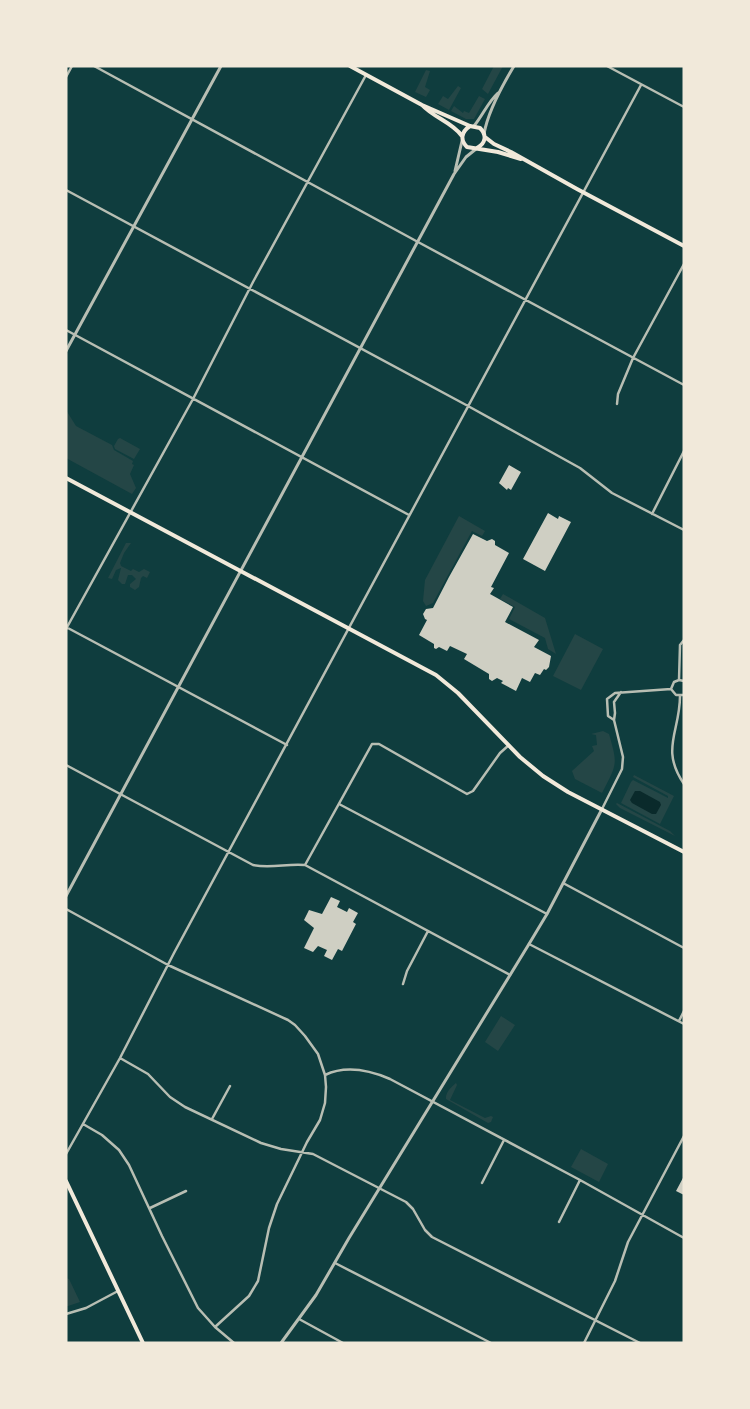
<svg xmlns="http://www.w3.org/2000/svg" width="750" height="1409" font-family="'Work Sans',sans-serif">
<rect width="100%" height="100%" fill="#0f3d3e"/>
<path fill="#244646" d="M494 66H503L488 94 482 89Z
M426 70 430 71 425 87 430 90 426 97 415 92Z
M458 86 461 88 449 110 438 104 443 96 448 99Z
M479 96 485 99 474 119H466L451 111 454 106 463 113 464 111 469 113Z
M66 410 76 426 112 445 114 450 133 461 132 464 134 465 130 474 136 488 132 494 66 458Z
M120 438 140 449 134 459 115 449 114 446 118 439Z
M459 516 485 531 482 536 472 531 433 603 426 606 423 601 425 580Z
M126 543H131L124 553 120 563 121 566 131 571 133 569 139 572 144 569 150 572 147 578 143 576 141 578 139 587 135 590 130 587V584L136 579 132 575H128L125 584H122L118 580 121 568 116 570 112 579 108 578Z
M503 594 545 618 556 654 548 649 545 638 509 619 515 607 500 599Z
M575 634 603 649 581 690 553 676Z
M603 731 609 734C618 765 617 764 602 793L575 779 572 771 594 751 592 746 597 745 596 735 591 734Z
M634 775 674 796 660 824 621 803 631 782 633 780 668 798V796L633 777Z
M617 803 670 831 675 836 620 808 616 804Z
M501 1016 515 1025 498 1051 485 1042Z
M456 1083 457 1085 450 1100 485 1118 491 1116 493 1117 491 1122 488 1123 446 1099C445 1093 452 1086 456 1083Z
M581 1149 608 1164 599 1182 571 1167Z
M66 1278 69 1279 80 1302 68 1306H66Z"/>
<path fill="#0a2a2b" d="M635 791H640L660 802 661 805 656 814H652L632 803 630 800Z"/>
<path fill="#cfcfc3" d="M509 465 521 472 511 490 508 488 507 490 499 483Z
M548 513 558 519 559 516 571 522 545 571 523 559Z
M473 534 487 541 492 539 495 541V545L509 553 491 587 494 588 490 594 513 607 505 622 539 640 534 647 551 656 549 667 546 670 544 669 540 675 535 673 530 682 522 678 516 691 501 683 503 681 497 678 492 681 489 679V674L464 659 467 654 450 646 447 651 439 647 436 649 434 648V644L419 635 427 620 425 619 423 614 426 609 433 608 449 577Z
M331 897 340 901 337 907 347 912 349 908 358 913 353 922 356 924 342 951 338 949 332 960 324 956 327 950 318 946 313 952 304 948 314 928 304 920 309 910 322 914Z
M684 1176V1195L676 1191Z"/>
<g fill="none" stroke-linecap="round" stroke-linejoin="round">
<path stroke="#b8beb3" stroke-width="2.5" d="M94 66 418 242 684 385
M607 66 684 107
M66 77 72 66
M66 190 468 406 580 468 612 493 684 530
M66 330 409 515
M617 404 618 394 633 358 684 264
M652 514 684 451
M66 627 287 745
M66 629 193 399 253 282 366 75
M679 680 680 645 684 640
M684 681 679 680 674 682 671 689 676 695H684
M680 696C680 732 660 749 684 784
M614 720 608 716 607 699 615 693 671 689
M66 765 253 865C271 869 288 863 305 865L510 975
M339 804 547 914
M602 809 622 769 623 757 614 720 615 713 614 702 621 692
M305 865 372 744H379L467 794 473 791 500 753 509 745
M563 883 684 948
M66 909 168 965 288 1020 295 1025 305 1036 318 1054 325 1075 326 1087 325 1103 320 1120 307 1142 277 1204 269 1228 258 1281 249 1296 215 1327
M529 944 684 1024
M403 984 407 971 428 931
M679 1021 684 1011
M120 1058 148 1074 170 1097 185 1107 261 1143 281 1149 313 1154 406 1202 413 1209 425 1230 432 1237 640 1343
M325 1075C346 1065 369 1070 390 1079L580 1180 684 1238
M212 1119 230 1086
M83 1124 102 1135 119 1150 129 1165 162 1236 198 1308 215 1327 234 1343
M66 1154 120 1058 174 953 641 85
M482 1183 504 1140
M150 1208 186 1191
M559 1222 580 1180
M335 1263 491 1343
M66 1314 86 1308 118 1291
M299 1319 343 1343
M584 1343 615 1281 628 1242 684 1136"/>
<path stroke="#b8beb3" stroke-width="3" d="M474 126C483 115 488 102 498 93
M484 134C488 111 502 86 514 66
M455 171 462 141
M66 351 221 66
M66 896 454 174 466 157 476 149
M281 1343 316 1295 349 1238 529 944 547 914 602 809"/>
<path stroke="#f1e9da" stroke-width="4" d="M350 66 422 105 470 126 480 128C487 135 486 143 477 148
M422 105C434 118 452 122 462 136
M470 126C461 132 460 140 467 147L498 152 521 159
M485 137 494 144 511 152 577 189 684 246
M66 478 436 675 458 693 520 757 543 776 568 792 684 852
M66 1181 143 1343"/>
</g>
<rect width="750" height="1409" fill="none" stroke="#f1e9da" stroke-width="135"/>
</svg>
